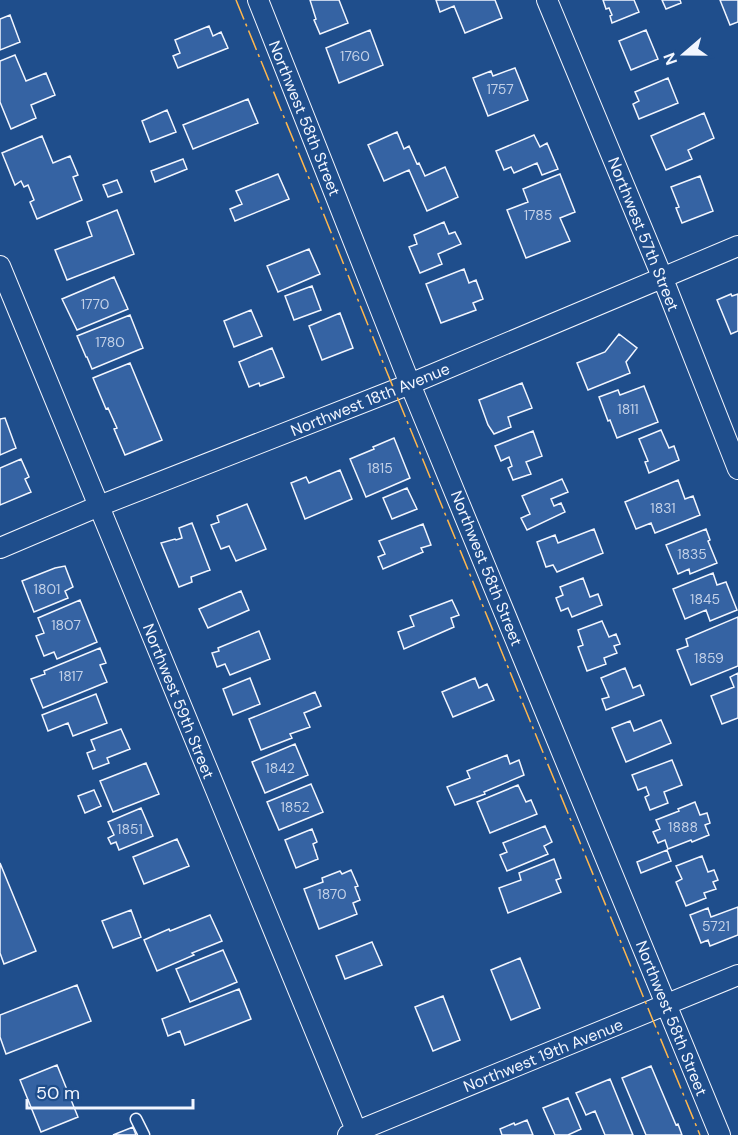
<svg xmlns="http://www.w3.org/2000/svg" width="738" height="1135" font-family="'DM Sans',sans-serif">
<rect width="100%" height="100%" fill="#1f4e8c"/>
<path fill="#3563a3" stroke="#f2f6ff" stroke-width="1.5" d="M310 0H339L348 23 320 34 314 20 316 19Z
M436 0H495L502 18 465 33 454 6 440 12Z
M603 0H634L639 12 612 23 610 16 612 15 609 8 606 9Z
M662 0H680L681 3 666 9Z
M720 0H738V22L730 25Z
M10 15 20 42 0 50V19Z
M209 26 213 36 221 32 228 48 178 68 173 56 180 53 175 40Z
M370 30 383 65 339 83 326 48Z
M646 30 658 59 631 70 619 41Z
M15 55 26 81 46 73 55 95 31 105 36 118 11 129 0 102V61Z
M515 68 528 100 488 116 473 78 491 71 493 76Z
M668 78 678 103 639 119 633 104 639 101 635 92Z
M248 99 258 123 193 149 183 125Z
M167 110 176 132 150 142 142 121Z
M704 113 714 138 688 150 692 159 666 170 651 136Z
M397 132 404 149 409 146 417 164 419 163 425 176 445 167 458 197 427 211 409 170 384 181 368 145Z
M534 135 540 147 547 143 558 169 542 175 537 163 514 173 511 167 504 170 496 151Z
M42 136 53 163 70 156 78 175 73 177 82 200 37 219 30 202 34 200 28 185 24 187 21 181 15 185 2 153Z
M183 159 187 169 155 182 151 171Z
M278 174 289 199 235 221 230 209 242 204 236 191Z
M560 174 575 212 560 218 570 241 526 258 507 210 528 202 523 189Z
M700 176 713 211 682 223 676 208 679 207 671 187Z
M117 180 122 192 108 197 103 185Z
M117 210 134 254 67 280 55 250 92 236 87 222Z
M444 222 449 234 455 232 461 244 438 254 442 264 420 273 409 247 417 244 414 235Z
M309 249 320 274 278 292 267 266Z
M464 269 469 283 476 280 483 299 473 303 476 310 441 323 426 284Z
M114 277 128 309 77 330 62 299Z
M312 286 321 310 294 320 285 296Z
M731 294 732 296 738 294V331L731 334 717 300Z
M251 310 262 336 234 347 224 321Z
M340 313 353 348 322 360 309 326Z
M130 315 143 348 92 369 87 357H86L77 336Z
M619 334 637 348 626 362 630 373 588 390 577 363 605 352Z
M272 348 284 377 260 386 259 383 249 387 239 362Z
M130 363 162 440 125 455 114 429 117 428 108 408 106 409 93 378Z
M522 383 532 408 508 417 511 427 494 434 488 425 479 400Z
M644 386 658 422 617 438 610 420 608 421 599 397 618 390 620 395Z
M5 418 16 448 0 455V419Z
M661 430 669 448 674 446 679 460 649 473 645 462 648 461 639 439Z
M533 431 542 456 526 462 531 474 513 480 508 468 512 466 509 457 501 461 495 446Z
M394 438 410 478 366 497 350 459 374 449 373 447Z
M21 459 29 477 25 479 31 492 0 505V468Z
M340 470 352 499 305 519 291 483 306 477 309 483Z
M562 479 568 492 551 499 554 506 561 503 565 512 527 530 521 518 530 514 522 496Z
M678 480 685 499 693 496 700 515 655 533 651 523 636 529 625 502Z
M407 488 417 509 392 519 383 498Z
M247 504 266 549 236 561 229 546 221 549 211 525 219 522 217 516Z
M192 523 210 570 191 577 192 582 179 587 161 543 175 539 176 540 182 538 179 528Z
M423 524 431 545 421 548 423 552 383 569 378 557 385 554 379 541Z
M594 529 603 553 557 572 553 565 546 567 537 542 555 535 558 543Z
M706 529 710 540 708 541 717 563 690 574 689 569 678 574 666 545Z
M65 566 73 587 65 591 68 598 34 612 22 581 55 568Z
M713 573 717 585 726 582 737 610 710 621 706 610 685 619 673 589Z
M583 578 590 597 598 594 602 605 572 617 568 608 561 611 556 598 563 595 560 587Z
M241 591 249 610 208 628 199 609Z
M80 600 97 642 57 659 54 652 44 656 36 636 44 633 38 618Z
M452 600 459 615 451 618 454 627 404 649 398 632 414 626 410 616Z
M738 617V666L691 685 677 650 688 646 686 639Z
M602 621 609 637 616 634 620 644 614 646 617 653 604 658 606 664 587 671 578 647 583 645 578 630Z
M259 631 270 659 230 675 225 664 217 667 212 653 219 651 218 648Z
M100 648 106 663 100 665 107 682 43 708 31 679 45 674 44 671Z
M625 668 633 688 640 685 644 695 606 710 602 699 609 697 601 678Z
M738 673V718L722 724 711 696 734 687 730 677Z
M250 678 260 704 233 715 223 689Z
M475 678 479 688 487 684 494 700 453 717 442 692Z
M315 692 321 706 304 713 310 727 290 734 292 738 261 750 249 719Z
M96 694 107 723 73 736 68 723 48 731 42 715Z
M661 720 671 743 626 762 612 728 630 721 634 731Z
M121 729 130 749 107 758 109 763 93 769 87 753 95 750 91 740Z
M295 744 308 775 265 793 252 762Z
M507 755 510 764 519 760 524 775 484 792 485 794 455 805 447 787 470 778 467 771Z
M672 760 682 785 664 792 668 803 650 810 645 797 649 795 646 787 638 790 632 775Z
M146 763 159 794 113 812 100 781Z
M311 784 323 812 279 830 267 802Z
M518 785 526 802 531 800 537 814 490 833 477 802Z
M94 790 101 806 85 813 78 796Z
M695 802 700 815 707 813 710 823 705 825 709 835 692 842 691 840 668 849 665 840 658 843 653 832 660 829 656 820 679 811 678 809Z
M141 808 153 836 119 850 116 842 111 844 108 838 114 835 108 822Z
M545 826 552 842 544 846 548 854 507 871 500 855 507 852 503 843Z
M312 829 317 842 313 844 318 859 296 868 285 840Z
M177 839 189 866 144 884 133 857Z
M667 850 671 861 641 873 637 862Z
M702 856 708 872 714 870 718 880 713 882 716 889 704 893 706 898 686 906 676 882 682 879 676 866Z
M554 859 561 878 556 880 561 892 508 913 499 888 521 880 519 873Z
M0 863 36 951 4 964 0 953Z
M351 870 358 886 355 887 360 900 353 903 357 914 319 929 304 889 323 882 322 878 340 871 342 874Z
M738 907V935L710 946 708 940 701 943 690 915 708 908 711 917Z
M131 910 141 937 113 948 102 921Z
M210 915 222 941 192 953 194 955 157 971 144 940 169 929 170 931Z
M372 942 382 965 345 979 336 956Z
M223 950 237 982 190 1002 176 969Z
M520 958 540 1008 511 1020 491 970Z
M77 985 91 1021 6 1054 0 1037V1015Z
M239 989 251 1019 185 1045 180 1031 168 1036 162 1019Z
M443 996 460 1040 433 1051 415 1007Z
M57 1065 78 1117 41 1132 20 1080Z
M651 1066 676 1125 678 1124 682 1135H646L622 1078Z
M610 1079 633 1135H605L595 1111 586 1115 576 1093Z
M568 1098 581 1129 568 1135H555L543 1108Z
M527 1120 533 1135H502L500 1129 514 1123 515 1125Z
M133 1127 136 1135H113Z"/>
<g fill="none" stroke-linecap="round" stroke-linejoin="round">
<defs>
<path id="lane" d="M136 1119 144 1135"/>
<path id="street" d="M258 0 410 384 720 1135
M547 0 663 279 738 469
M0 266 358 1135
M0 548 99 506 410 384 738 246
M348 1135 738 975"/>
</defs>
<use href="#lane" stroke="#f2f6ff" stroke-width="13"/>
<use href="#street" stroke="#f2f6ff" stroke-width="22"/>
<use href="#lane" stroke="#1f4e8c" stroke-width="10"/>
<use href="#street" stroke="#1f4e8c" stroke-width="20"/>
<path stroke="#ffb74d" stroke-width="1.5" stroke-dasharray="21 4.5 3 4.5" stroke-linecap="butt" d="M236 0 322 210 384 365 700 1135"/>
</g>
<g text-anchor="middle" stroke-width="4.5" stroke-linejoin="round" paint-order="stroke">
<g font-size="14" fill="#c3d1e8">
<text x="355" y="61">1760</text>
<text x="500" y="94">1757</text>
<text x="538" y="220">1785</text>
<text x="95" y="309">1770</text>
<text x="110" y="347">1780</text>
<text x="628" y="414">1811</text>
<text x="380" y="473">1815</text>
<text x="663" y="513">1831</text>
<text x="692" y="559">1835</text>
<text x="47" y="594">1801</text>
<text x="705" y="604">1845</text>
<text x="66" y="630">1807</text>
<text x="709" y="663">1859</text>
<text x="71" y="681">1817</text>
<text x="280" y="773">1842</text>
<text x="295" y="812">1852</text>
<text x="683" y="832">1888</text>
<text x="130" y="834">1851</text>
<text x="332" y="899">1870</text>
<text x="716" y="931">5721</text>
</g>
<g font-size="16" fill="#f2f6ff" stroke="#1f4e8c">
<text transform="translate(305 118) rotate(68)" y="6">Northwest 58th Street</text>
<text transform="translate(644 234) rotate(68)" y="6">Northwest 57th Street</text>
<text transform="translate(370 399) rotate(-22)" y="6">Northwest 18th Avenue</text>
<text transform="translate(487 568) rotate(68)" y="6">Northwest 58th Street</text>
<text transform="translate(179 701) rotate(68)" y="6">Northwest 59th Street</text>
<text transform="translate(672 1018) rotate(68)" y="6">Northwest 58th Street</text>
<text transform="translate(543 1055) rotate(-22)" y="6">Northwest 19th Avenue</text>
</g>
</g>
<g transform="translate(684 54) rotate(250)" stroke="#1f4e8c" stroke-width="4.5" paint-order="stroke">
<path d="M0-4.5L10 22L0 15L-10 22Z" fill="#f2f6ff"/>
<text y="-9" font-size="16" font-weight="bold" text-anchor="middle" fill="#f2f6ff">N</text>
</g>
<path d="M27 1099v9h166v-9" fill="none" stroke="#f2f6ff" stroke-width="3"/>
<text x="36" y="1099" font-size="18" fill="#f2f6ff" stroke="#1f4e8c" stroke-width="4.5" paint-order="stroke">50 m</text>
</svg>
